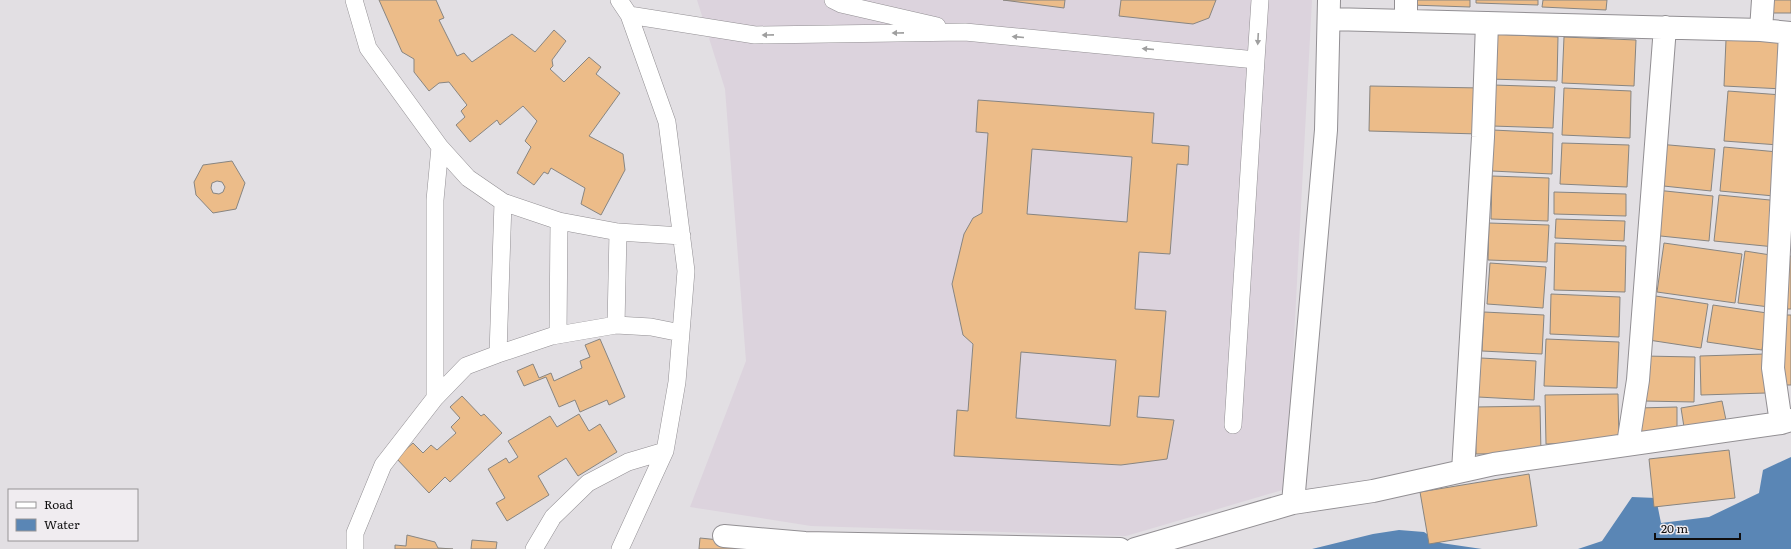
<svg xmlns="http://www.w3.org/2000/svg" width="1791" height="549" font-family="Literata,serif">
<rect width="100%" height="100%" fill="#e2dfe3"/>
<path fill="#dcd3dd" d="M697 0H1312L1286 489 1126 536 811 526 690 507 746 361 725 89Z"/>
<path fill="#5a86b5" d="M1791 457V549H1578L1602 541 1632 497 1656 498 1661 523 1709 517 1759 493 1763 470Z
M1399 530 1424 532 1441 543 1482 549H1312L1373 534Z"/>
<path fill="#ecbc89" stroke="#888581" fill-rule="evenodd" d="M379 0H436L444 18 439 20 457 56 464 53 472 62 512 34 535 52 554 30 566 41 552 60 553 66 550 69 564 82 589 57 601 67 596 74 620 93 589 136 623 154 625 170 601 215 581 204 585 188 551 168 548 174 544 172 534 185 517 173 531 147 525 141 537 121 523 106 500 125 497 120 470 142 456 125 465 117 461 111 467 105 449 82 439 83 429 91 414 72V59L402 52Z
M1003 0H1065L1064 8Z
M1121 0H1216L1209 18 1193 24 1119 16Z
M1411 0H1470V7L1411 5Z
M1476 0H1538V5L1476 3Z
M1543 0H1607L1606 10 1542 7Z
M1770 0H1791V13H1770Z
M1491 34 1558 37 1557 81 1489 79Z
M1564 37 1636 40 1634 86 1562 83Z
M1726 40 1785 42 1783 89 1724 86Z
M1494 85 1555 87 1553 128 1492 126Z
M1370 86 1481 88 1479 134 1369 131Z
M1564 88 1631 91 1630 138 1562 135Z
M1728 91 1782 95 1779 145 1724 141Z
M978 100 1154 113 1152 143 1189 146 1188 165 1177 164 1170 254 1139 252 1135 309 1166 311 1159 397 1139 396 1137 417 1174 420 1167 459 1121 465 954 456 957 410 968 411 973 344 963 335 952 284 964 234 973 218 982 213 988 133 976 132ZM1032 149 1132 157 1127 222 1027 214ZM1021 352 1116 360 1110 426 1016 418Z
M1493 130 1553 133 1552 174 1492 171Z
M1562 143 1629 145 1627 187 1560 184Z
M1658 144 1715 149 1711 191 1654 185Z
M1724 147 1778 152 1774 196 1720 191Z
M232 161 245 183 236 209 213 213 196 195 194 182 203 165ZM217 181 222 182 225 187 223 192 219 194 213 193 211 188 212 183Z
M1492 176 1549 178 1548 221 1491 219Z
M1656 190 1713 196 1709 241 1651 235Z
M1554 192 1626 194V216L1554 214Z
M1719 195 1780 201 1775 247 1714 241Z
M1556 219 1625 221 1624 241 1555 238Z
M1489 223 1549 225 1547 262 1488 260Z
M1555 243 1626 246 1625 292 1554 290Z
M1664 243 1742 254 1735 303 1657 292Z
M1745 251 1777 256 1769 307 1738 303Z
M1788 256H1791V309H1785Z
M1490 263 1546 267 1543 308 1487 304Z
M1551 294 1620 297 1619 337 1550 334Z
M1649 295 1708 304 1701 348 1642 339Z
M1713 305 1767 313 1762 350 1707 342Z
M1484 312 1544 315 1542 354 1482 351Z
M1781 315H1791V385H1780Z
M600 339 625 397 609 405 607 400 580 412 575 400 559 407 546 377 524 386 517 371 533 364 539 378 551 373 554 381 582 368 580 361 590 357 585 345Z
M1546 339 1619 342 1617 388 1544 386Z
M1765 354 1766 393 1701 395 1700 356Z
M1644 356 1695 357 1694 402 1643 401Z
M1481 358 1536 361 1534 400 1478 397Z
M1618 394 1619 442 1546 444 1545 395Z
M462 396 481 416 484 414 502 433 450 482 445 477 429 493 396 458 413 443 423 453 431 445 437 450 456 433 451 427 460 418 450 407Z
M1722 401 1726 420 1684 427 1681 408Z
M1540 406 1541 453 1476 454 1475 407Z
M1677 407V433L1638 434V408Z
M579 414 589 431 600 424 617 452 578 476 566 458 538 476 549 495 507 521 496 503 505 498 488 469 506 458 509 463 518 457 508 441 550 416 557 427Z
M1729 450 1735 498 1654 507 1649 459Z
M1529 474 1537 526 1429 544 1420 492Z
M407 535 435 542 438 548 453 549H395V545L406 546Z
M700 538 739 542 738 549H699Z
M472 540 497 542 496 549H471Z"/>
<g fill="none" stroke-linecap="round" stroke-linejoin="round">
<defs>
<path id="lane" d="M354 0 368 48 440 147 435 200V398
M619 0 629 15 667 122 686 271 677 382 665 451 620 549
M833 0 841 4 937 26
M629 15 755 35 965 32 1256 60 1260 0
M440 147 468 178 503 202 559 221 618 232 682 236
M616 325 618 232
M558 335 559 221
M498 354 503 202
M1233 425 1256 60
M355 549V533L383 465 435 398 466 366 498 354 552 336 616 325 651 327 681 333
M534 549 553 517 588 483 628 462 665 451"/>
<path id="street" d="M1329 19 1761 30 1791 33
M1406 21V0
M1761 30 1763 0
M1781 423 1773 368 1790 33
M1628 444 1638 380 1665 27
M1463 471 1483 137 1487 23
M1293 503 1326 130 1329 0
M724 536 805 543 1120 549
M1135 549 1293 503 1373 491 1494 464 1781 423 1791 420"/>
</defs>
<use href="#lane" stroke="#928f93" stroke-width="18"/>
<use href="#street" stroke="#928f93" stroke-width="24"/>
<use href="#lane" stroke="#fff" stroke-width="17"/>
<use href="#street" stroke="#fff" stroke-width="22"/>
</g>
<defs><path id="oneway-solid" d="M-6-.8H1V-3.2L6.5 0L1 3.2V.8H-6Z"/></defs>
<g fill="#9f9f9f">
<use href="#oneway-solid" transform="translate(898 33) rotate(179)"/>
<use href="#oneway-solid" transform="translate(768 35) rotate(179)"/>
<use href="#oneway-solid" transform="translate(1018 37) rotate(-175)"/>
<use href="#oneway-solid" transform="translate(1258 39) rotate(93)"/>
<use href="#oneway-solid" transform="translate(1148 49) rotate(-175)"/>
</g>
<rect x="8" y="489" width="130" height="52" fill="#f0ecf0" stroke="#969496"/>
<rect x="16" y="502" width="20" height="6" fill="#ffffff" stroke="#969496"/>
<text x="44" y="509" font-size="12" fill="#100f10">Road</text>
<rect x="16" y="519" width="20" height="12" fill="#5a86b5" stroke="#969496"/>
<text x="44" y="529" font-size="12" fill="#100f10">Water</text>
<path d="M1655 533v6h85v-6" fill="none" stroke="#100f10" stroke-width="2"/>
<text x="1661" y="533" font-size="12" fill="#100f10" stroke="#f0ecf0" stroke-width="3" paint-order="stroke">20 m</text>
</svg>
